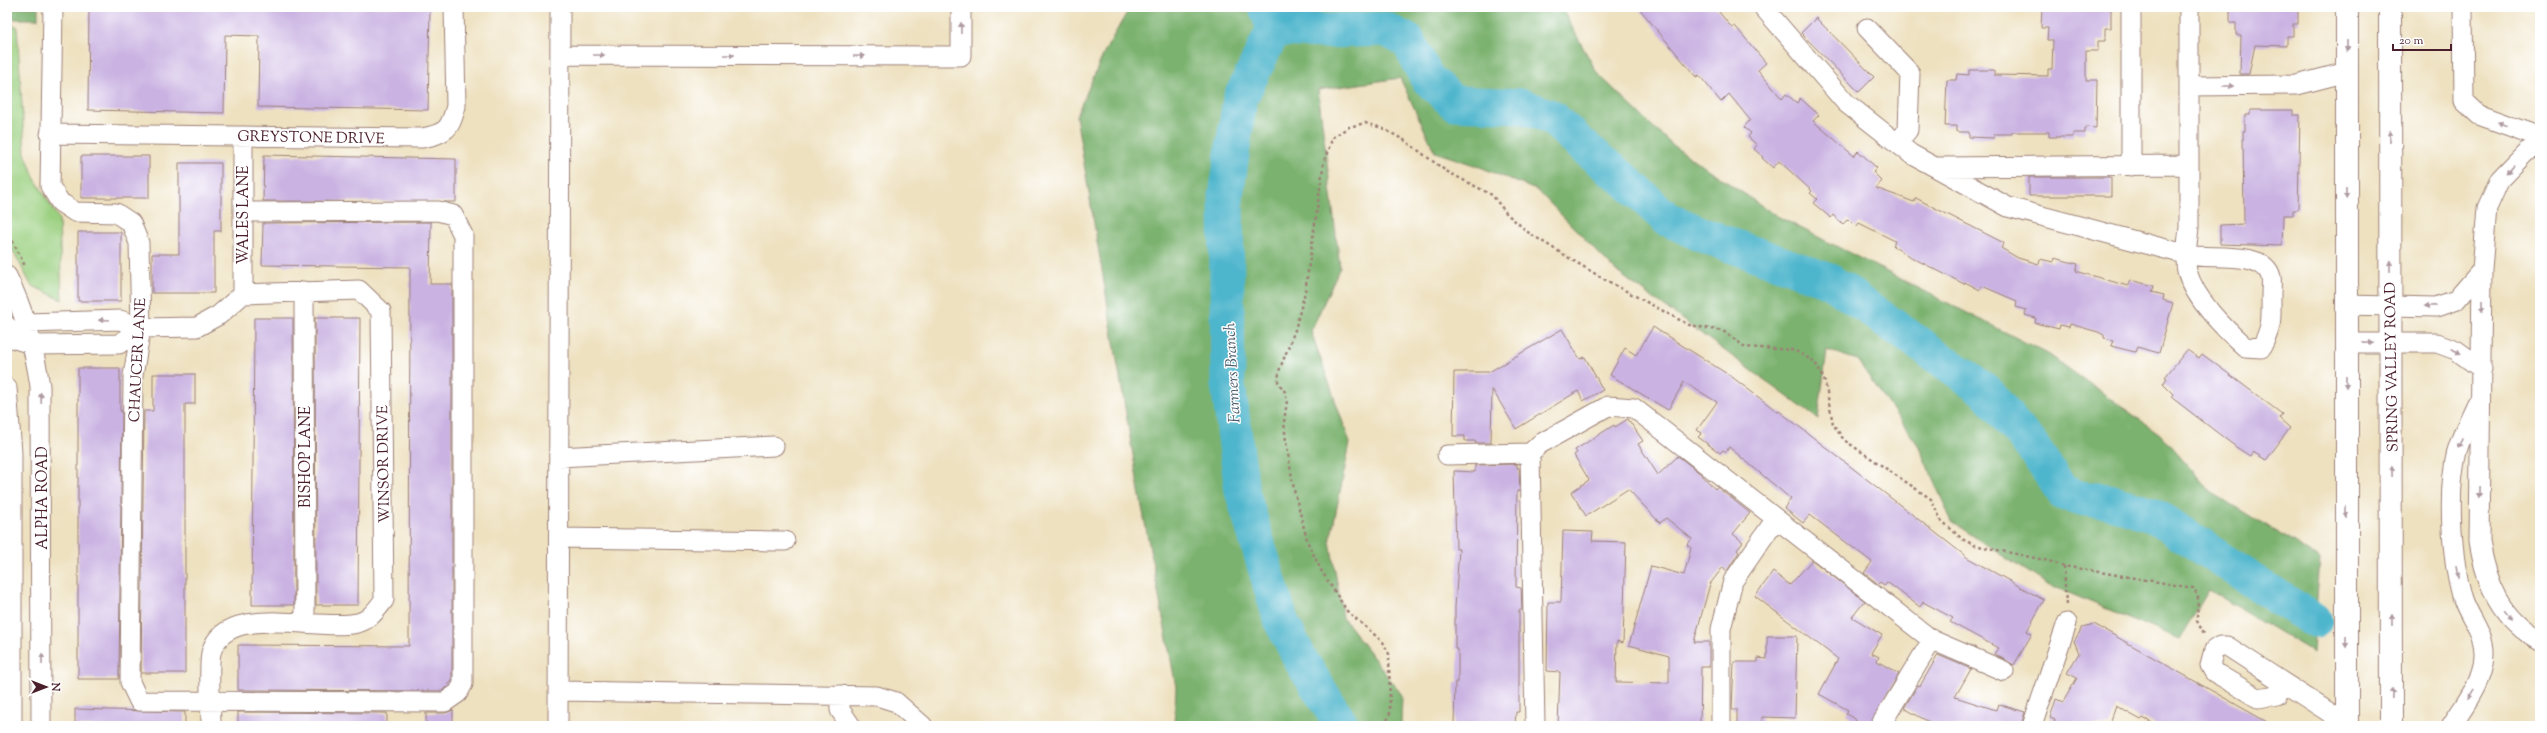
<svg xmlns="http://www.w3.org/2000/svg" width="2547" height="733" font-family="'Sorts Mill Goudy',serif">
<rect width="100%" height="100%" fill="#fff"/>
<filter id="ink" filterUnits="userSpaceOnUse"><feTurbulence type="fractalNoise" baseFrequency=".025" numOctaves="2"/><feDisplacementMap in="SourceGraphic" scale="8" xChannelSelector="R" yChannelSelector="G"/><feConvolveMatrix kernelMatrix="1 2 1 2 8 2 1 2 1" color-interpolation-filters="sRGB"/></filter>
<filter id="wash" filterUnits="userSpaceOnUse"><feTurbulence type="fractalNoise" baseFrequency=".012" numOctaves="4" result="noise"/><feDisplacementMap in="SourceGraphic" scale="16" xChannelSelector="R" yChannelSelector="G"/><feGaussianBlur stdDeviation="0.9" result="paint"/><feColorMatrix in="noise" values="0 0 0 0 0 0 0 0 0 0 0 0 0 0 0 0 0 1.4 0 .05"/><feComposite in="paint" operator="in"/></filter>
<g filter="url(#wash)">
<rect width="100%" height="100%" fill="#eee1c0"/>
<path fill="#9bd081" stroke="#727856" d="M7 25 17 26 25 153 35 179 59 219 62 300 31 285 7 239Z"/>
<path fill="#7cb26f" stroke="#63684d" d="M8 7H38V19H7Z
M1130 7H1561L1597 73 1672 145 1777 216 2048 354 2160 434 2211 492 2320 559 2313 652 2209 590 2179 639 2045 583 1952 522 1918 445 1857 360 1827 350 1818 419 1617 272 1538 191 1480 167 1435 152 1400 78 1318 90 1340 267 1311 331 1350 443 1330 541 1343 618 1402 695 1401 726H1174L1176 687 1139 491 1076 116 1105 51Z"/>
<g fill="none" stroke-linecap="round" stroke-linejoin="round">
<path stroke="#4db5cc" stroke-width="35" d="M1266 7 1274 29 1240 99 1226 196 1228 384 1242 491 1281 621 1302 662 1342 726
M1274 29 1325 31 1385 29 1408 41 1427 78 1454 103 1523 106 1551 117 1584 147 1625 180 1667 219 1711 238 1830 281 1986 391 2033 448 2063 492 2078 498 2107 501 2152 514 2315 621"/>
</g>
<g id="blocks">
<path fill="#cab3e2" d="M89 7H430L428 110 258 107 259 36 225 35 224 113 88 110Z
M1638 7H1715L1732 28 1735 26 1766 63 1758 70 1782 99 1786 94 1797 103 1800 98 1819 115 1813 121 1854 156 1858 151 1877 168 1873 172 1882 181 1876 188 1914 202 1916 198 1931 206 2004 243 2001 248 2018 258 2039 264 2040 259 2053 262 2054 258 2078 264 2076 271 2093 276 2128 286 2130 280 2154 286 2152 292 2164 295 2163 300 2173 303 2159 353 2137 347 2135 352 2111 346 2113 340 2104 338V335L2098 332 2070 324 2069 327 2060 325 2059 329 2035 323 2036 318 2025 315 2026 310 2016 307 2017 301 1982 286 1980 290 1965 282 1964 284 1907 255 1893 246 1895 241 1859 223 1856 227 1848 219 1843 224 1833 215 1831 218 1813 203 1817 199 1810 193 1812 191 1779 161 1773 168 1762 158 1763 157 1754 149 1757 145 1748 137 1751 133 1744 127 1750 120 1729 94 1721 102 1699 75 1696 77Z
M2042 7H2111V28H2105V41H2098V51H2086V80H2097L2096 128 2085 127V133H2073V137H2049V132H2012V134H1994V138L1969 137V132H1957V126H1945L1947 80H1956L1957 74 1969 75V70H1994V75L2048 76V69H2052L2053 40H2047L2048 28H2041Z
M2230 7H2298V24H2293V36H2287V46L2255 45 2249 74H2240L2241 35H2236V23H2230Z
M1816 18 1874 77 1859 92 1801 33Z
M2250 110H2293V115H2300L2298 210H2293V215H2283L2282 246 2220 244V225L2244 224 2243 131H2245V115H2250Z
M264 155 456 159V202L263 201Z
M81 156H149V198H81Z
M179 163H221V231H214V293H152V254H179Z
M2029 177H2111V196H2029Z
M431 222 430 284H452V681L442 691 238 690V645L409 646 410 267 262 265 263 223Z
M78 232H121V301H78Z
M254 318H293L294 605H252Z
M315 318H360L358 605H316Z
M1653 327 1732 377 1778 412 1779 411 1968 558 2044 600 2027 631 2032 634 2014 665 1994 654 1998 648 1950 622 1953 618 1923 602 1920 607 1887 582 1884 585 1880 582 1878 584 1864 573 1872 562 1810 515 1803 523 1784 508 1791 499 1729 447 1726 452 1723 450 1720 453 1698 437 1702 433 1697 430 1717 402 1684 382 1668 410 1610 375 1625 348 1636 355Z
M1562 329 1580 359 1585 357 1603 390 1583 401 1578 391 1516 429 1492 389 1491 443H1475V441H1465V436H1453L1454 372H1489Z
M2187 350 2199 358 2202 354 2282 414 2279 418 2290 428 2266 460 2253 452 2250 456 2236 447 2171 397 2173 394 2163 384 2167 378 2165 377Z
M78 368H120V411H122L119 679H78Z
M153 374H195V404H185V673H141L144 411H153Z
M1628 419 1643 441 1638 444 1658 475 1678 456 1701 474 1715 489 1717 487 1750 513 1733 534 1743 542 1737 550 1739 552 1727 571 1723 567 1710 584 1694 642H1709V667H1701L1700 726H1558L1560 672 1547 671 1548 602H1561L1563 531 1593 532 1592 541 1626 542 1623 643 1617 641 1616 682 1669 683V656L1629 645 1651 566 1684 575 1691 548 1687 545 1692 539 1666 518 1660 523 1628 489 1586 516 1571 492 1589 480 1574 455 1577 453 1575 450 1614 425 1615 427Z
M1517 464V468H1519L1520 491H1517L1516 587 1521 588 1522 610H1519V712H1516L1515 726H1454L1455 682H1458V649H1455V607L1459 549H1456L1454 471 1475 472V465Z
M1812 560 1865 601 1852 617 1882 635 1871 653 1879 657 1877 661 1899 674 1869 726H1853L1856 720 1846 714 1848 710 1819 694 1838 659 1755 596 1773 572 1790 585Z
M2094 624 2274 726H2158L2143 718 2141 720 2116 706 2109 726H2053L2055 720 2050 718 2056 699 2063 702 2077 678 2067 673 2079 653 2074 641 2083 627Z
M1767 636H1797L1795 718 1762 717V726H1737V709H1732L1734 662H1758V658L1767 659Z
M1938 655 1971 669 1955 697 1996 710 1998 704 2025 712 2021 726H1936L1904 708 1918 685 1920 686Z
M75 709 185 712V726H75Z
M453 710V726H426V713H445Z
M238 712 387 713V726H238Z"/>
</g>
</g>
<g filter="url(#ink)">
<use href="#blocks" fill-opacity="0" stroke="#9c8076" stroke-width="1"/>
<g fill="none" stroke-linecap="round" stroke-linejoin="round">
<defs>
<path id="minor" d="M53 7 50 186 60 202 75 212 116 213 131 223 139 243 141 328 133 376 130 682 139 701 445 702 458 693 463 684V235L453 215 438 211 244 212
M1763 7 1846 103 1911 154 2008 207 2188 255C2209 260 2264 249 2271 277 2272 282 2271 289 2271 295 2271 320 2273 325 2261 348L2245 347C2224 328 2195 300 2187 271 2184 259 2188 240 2189 227V7
M2463 7 2464 101 2479 115 2540 137
M1867 28 1910 73 1908 130 1897 143
M560 55 961 56V7
M2189 86 2297 85 2347 72
M50 134 422 138C446 133 450 130 456 106L454 7
M2540 145 2526 152 2500 179 2487 208 2482 270 2479 542C2486 585 2501 619 2540 641
M2131 166V7
M1938 167 2189 165
M7 276C25 312 34 346 40 386L41 726
M304 291 305 623
M243 294V136
M2346 305 2436 307 2456 300 2482 270
M28 323 120 320 141 328 197 327 219 315 243 294 359 290 381 311 384 600C377 609 369 621 357 623 320 632 224 601 211 653 208 668 211 708 211 726
M7 326 15 339 34 345 119 344 141 328
M2346 343H2437L2456 350 2482 369
M7 388 12 453V726
M1447 455 1530 453
M559 457 774 446
M559 538 785 541
M2284 683 2277 695 2258 698 2214 672 2210 665 2214 650 2220 646H2227L2347 724
M558 691 877 696 896 702 923 726
M840 695V710L851 726
M558 726 560 7
M1535 726 1530 453 1540 444 1608 406 1634 408 1932 640 2004 671
M1721 726V629L1733 581 1775 520
M1880 726 1932 640
M2032 726 2067 623
M2451 726C2465 704 2483 682 2484 655 2485 634 2469 618 2463 599 2451 559 2447 491 2457 451 2462 434 2470 418 2477 403"/>
<path id="major" d="M2390 7 2391 726
M2347 726V7"/>
</defs>
<use href="#minor" stroke="#9c8076" stroke-width="21"/>
<use href="#major" stroke="#9c8076" stroke-width="24"/>
<path stroke="#9c8076" stroke-width="2.5" stroke-dasharray="3 3" stroke-linecap="butt" d="M7 230 25 266
M2064 566 2066 605
M1385 726 1390 713 1389 654 1383 642 1347 611 1321 570 1308 543 1294 490 1286 442 1284 422 1287 401 1285 392 1278 382 1279 371 1295 330 1305 292 1324 161 1333 137 1349 127 1365 123 1382 128 1404 140 1446 171 1492 195 1507 214 1529 233 1561 253 1602 278 1689 325 1723 331 1745 347 1794 350 1815 362 1825 382 1833 424 1844 440 1931 499 1941 520 1962 539 1974 545 2049 561 2064 566 2193 588 2198 596 2197 621 2204 634"/>
<use href="#minor" stroke="#fff" stroke-width="19"/>
<use href="#major" stroke="#fff" stroke-width="22"/>
</g>
<defs><path id="oneway-solid" d="M-6-.8H1V-3.2L6.5 0L1 3.2V.8H-6Z"/></defs>
<g fill="#ae9aa0">
<use href="#oneway-solid" transform="translate(961 28) rotate(-90)"/>
<use href="#oneway-solid" transform="translate(2347 46) rotate(90)"/>
<use href="#oneway-solid" transform="translate(599 55)"/>
<use href="#oneway-solid" transform="translate(729 55)"/>
<use href="#oneway-solid" transform="translate(859 56)"/>
<use href="#oneway-solid" transform="translate(2228 86)"/>
<use href="#oneway-solid" transform="translate(2503 124) rotate(-160)"/>
<use href="#oneway-solid" transform="translate(2390 136) rotate(-90)"/>
<use href="#oneway-solid" transform="translate(2510 169) rotate(133)"/>
<use href="#oneway-solid" transform="translate(2346 193) rotate(90)"/>
<use href="#oneway-solid" transform="translate(2390 266) rotate(-90)"/>
<use href="#oneway-solid" transform="translate(2430 306) rotate(179)"/>
<use href="#oneway-solid" transform="translate(2482 306) rotate(90)"/>
<use href="#oneway-solid" transform="translate(104 320) rotate(178)"/>
<use href="#oneway-solid" transform="translate(2368 343) rotate(-1)"/>
<use href="#oneway-solid" transform="translate(2456 351) rotate(28)"/>
<use href="#oneway-solid" transform="translate(2346 382) rotate(90)"/>
<use href="#oneway-solid" transform="translate(41 398) rotate(-93)"/>
<use href="#oneway-solid" transform="translate(2460 443) rotate(111)"/>
<use href="#oneway-solid" transform="translate(2392 471) rotate(-91)"/>
<use href="#oneway-solid" transform="translate(2479 492) rotate(91)"/>
<use href="#oneway-solid" transform="translate(2346 512) rotate(90)"/>
<use href="#oneway-solid" transform="translate(2457 572) rotate(80)"/>
<use href="#oneway-solid" transform="translate(2508 614) rotate(51)"/>
<use href="#oneway-solid" transform="translate(2392 620) rotate(-90)"/>
<use href="#oneway-solid" transform="translate(2346 642) rotate(90)"/>
<use href="#oneway-solid" transform="translate(42 659) rotate(-90)"/>
<use href="#oneway-solid" transform="translate(2392 693) rotate(-89)"/>
<use href="#oneway-solid" transform="translate(2471 694) rotate(122)"/>
</g>
</g>
<g text-anchor="middle" stroke-width="3" stroke-linejoin="round" paint-order="stroke">
<g font-size="15" fill="#4a1f2b" stroke="#fff">
<text transform="translate(311 137) rotate(1)" y="5">GREYSTONE DRIVE</text>
<text transform="translate(243 215) rotate(-90)" y="5">WALES LANE</text>
<text transform="translate(137 360) rotate(-87)" y="5">CHAUCER LANE</text>
<text transform="translate(2391 367) rotate(-91)" y="5">SPRING VALLEY ROAD</text>
<text transform="translate(305 457) rotate(-90)" y="5">BISHOP LANE</text>
<text transform="translate(383 464) rotate(-91)" y="5">WINSOR DRIVE</text>
<text transform="translate(42 498) rotate(-90)" y="5">ALPHA ROAD</text>
</g>
<g font-size="16" font-style="italic" fill="#4b5b6b" stroke="#fff">
<text transform="translate(1231 373) rotate(-93)" y="6">Farmers Branch</text>
</g>
</g>
<rect width="2547" height="733" fill="none" stroke="#fff" stroke-width="24"/>
<g transform="translate(46 687) rotate(90)" stroke="#ffffff" stroke-width="3" paint-order="stroke">
<path d="M0-3L7 15L0 10L-7 15Z" fill="#4a1f2b"/>
<text y="-6" font-size="11" font-weight="bold" text-anchor="middle" fill="#4a1f2b">N</text>
</g>
<path d="M2393 44v6h58v-6" fill="none" stroke="#4a1f2b" stroke-width="2"/>
<text x="2399" y="44" font-size="12" fill="#4a1f2b" stroke="#ffffff" stroke-width="3" paint-order="stroke">20 m</text>
</svg>
